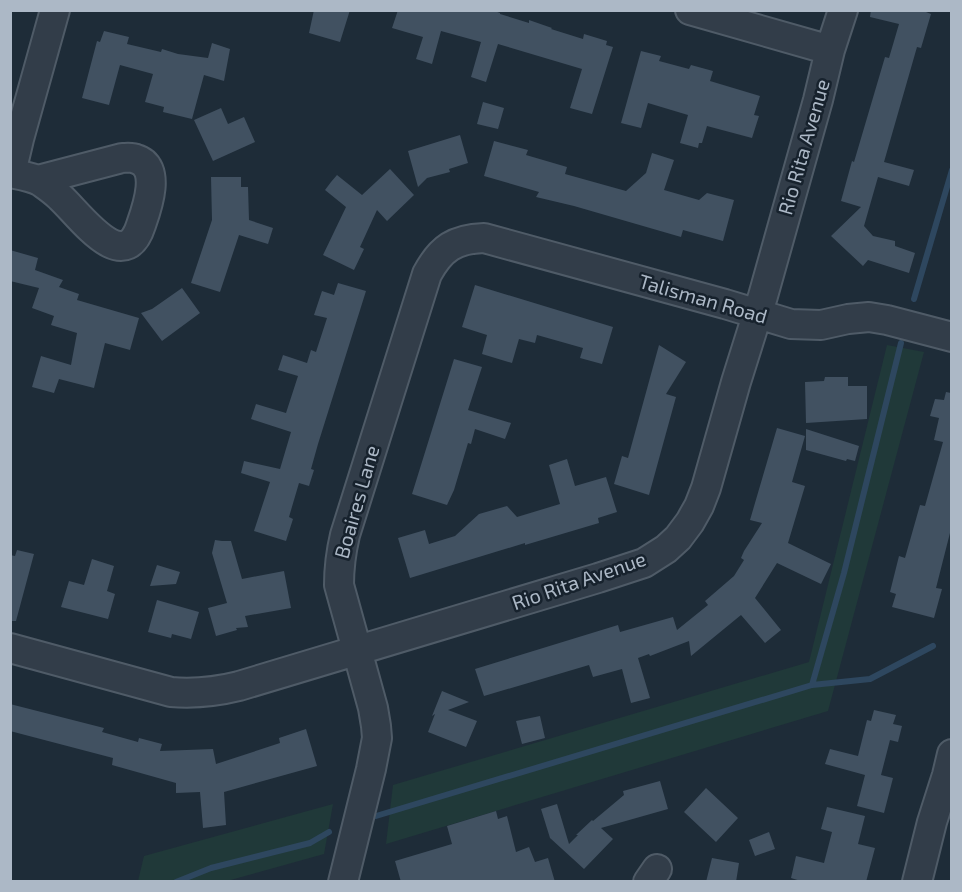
<svg xmlns="http://www.w3.org/2000/svg" width="962" height="892" font-family="'Exo 2',sans-serif">
<rect width="100%" height="100%" fill="#1e2c38"/>
<path fill="#203939" d="M887 345 924 352 828 711 386 844 393 785 809 662Z
M333 804 324 854 227 881H138L144 856Z"/>
<g fill="none" stroke-linecap="round" stroke-linejoin="round">
<path stroke="#2e475f" stroke-width="6" d="M914 299 952 170
M812 685 870 679 933 646
M376 816 812 685 844 573 901 343
M176 882 211 868 310 843 329 832"/>
</g>
<path fill="#415161" d="M314 10H350L340 42 309 33Z
M398 10H492L500 13V14L529 23V20L552 28 551 29 583 39 584 34 607 41 606 45 613 47 592 114 570 108 582 69 498 44 486 82 471 77 481 42 441 31 432 64 416 59 423 37 392 28Z
M871 10H921L931 14 921 48 917 47 884 162 914 170 909 186 878 177 864 226 873 236 895 241V246L915 253 909 273 868 260 863 266 831 236 861 207 841 201 852 161 854 162 885 57 889 58 899 24 870 17Z
M104 31 129 37 127 44 161 52 162 49 178 54 208 58 212 43 230 49 224 81 204 75 192 119 163 112 164 107 145 102 153 74 120 65 109 105 82 98 97 41 100 42Z
M641 51 661 56 659 61 689 69 691 65 713 71 710 81 760 96 754 115 759 116 752 138 707 126 702 143H699L698 148 680 143 688 115 648 103 641 128 621 123Z
M483 102 504 108 498 129 477 124Z
M221 108 228 124 244 117 255 142 213 161 194 120Z
M460 135 468 163 449 169 450 172 427 178 418 187 408 151Z
M494 141 528 150 526 155 567 167 565 174 626 191 646 173 652 153 674 160 664 190 699 200 707 193 734 200 723 241 683 230 681 237 574 206 536 197 539 192 484 176Z
M390 169 414 195 387 221 377 210 360 247 364 249 354 270 323 255 346 207 325 190 331 182 337 175 362 195Z
M211 177H241V187H248L249 220 273 228 268 244 239 235 220 292 191 283 212 220Z
M10 250 38 258 35 270 63 280 59 287 79 294 77 300 139 318 130 350 105 343 94 388 59 379 54 393 32 387 41 356 71 365 77 333 51 325 54 316 32 308 39 288 10 281Z
M338 283 366 291 318 444 311 469 314 470 309 486 299 483 289 517 293 519 286 541 254 531 270 482 241 473 244 461 280 469 291 432 251 419 256 404 286 413 298 376 278 370 283 355 307 363 311 350 316 352 327 318 314 315 322 291 334 295Z
M475 285 613 327 602 364 580 358 583 348 537 335 535 343 519 339 512 363 482 354 487 335 462 327Z
M182 288 200 313 162 341 141 313 152 309Z
M659 345 686 362 666 394 676 397 649 495 614 484 622 456 628 458Z
M454 359 482 367 468 410 511 423 505 439 475 429 471 444 468 443 454 490 447 505 412 494Z
M825 377H848V386H867V419L806 423 805 382 824 381Z
M946 392 951 393V529L936 588 942 589 934 618 892 607 896 594 890 592 899 556 905 558 920 505 925 506 943 442 934 440 939 418 930 416 935 399 944 400Z
M777 428 805 436 792 482 805 486 788 543 831 564 821 584 777 563 755 598 781 630 765 643 741 615 691 656 689 641 650 656 649 654 638 658 650 698 631 703 622 669 593 677 589 665 484 696 475 669 618 625 620 632 673 617 677 630 708 605 705 601 734 576 744 560 741 558 744 551 762 523 750 520Z
M806 429 859 446 855 461 847 459 846 461 806 450Z
M567 459 575 486 606 477 617 512 598 518 599 523 525 545V543L410 578 398 538 425 530 429 544 455 536 479 514 507 506 517 517 560 504 549 465Z
M215 540 222 541H231L242 579 284 571 291 608 245 616 248 627 236 628 237 630 216 636 208 608 227 603 212 553Z
M17 550 34 554 16 621H10V555L15 556Z
M92 559 114 566 107 591 115 594 108 619 61 607 69 581 84 585Z
M157 565 180 572 176 584 150 586Z
M157 600 199 612 191 639 172 634 171 638 148 632Z
M442 691 469 702 448 710 477 721 466 747 428 732 435 714 432 716Z
M10 704 104 728 102 732 138 742 139 738 162 744 160 751 213 749 216 764 280 743 279 738 306 729 317 766 224 792 226 825 203 828 200 792 176 793V783L112 765 113 758 10 731Z
M874 710 896 715 893 724 902 726 898 742 890 740 881 775 893 778 884 813 857 806 865 775 825 764 830 749 858 756 867 720 871 721Z
M540 716 545 738 522 744 516 721Z
M660 781 668 809 601 828 613 839 584 869 550 838 541 809 557 804 569 844 578 835H576L592 820 593 821 624 795 623 791Z
M706 788 738 818 716 842 684 812Z
M827 807 865 816 858 844 875 848 866 882H804L791 878 796 856 824 863 832 832 821 829Z
M496 811 498 819 507 816 516 852 529 847 535 862 548 858 555 882H401L395 861 452 844 447 826Z
M769 832 775 849 755 856 749 840Z
M712 858 739 863 736 882H706Z"/>
<g fill="none" stroke-linecap="round" stroke-linejoin="round">
<defs>
<path id="minor" d="M690 10 830 50
M10 173C20 175 33 177 41 182 48 187 54 191 60 197 79 214 124 279 141 225 147 208 162 166 136 159 132 157 126 158 122 158L38 180
M11 173 19 139 55 10
M10 648 171 692C196 694 215 692 239 686L598 578 644 563 666 549 678 538 690 522 699 506 706 488 736 382 763 296 818 100 830 50 843 10
M343 882 371 769 377 738 376 726 373 708 339 585C339 567 341 552 345 535L427 274C441 248 455 239 484 238L725 304 791 324 821 325 848 319 869 317 887 320 952 337
M648 882 657 869
M917 882 932 822 947 775 952 754"/>
</defs>
<use href="#minor" stroke="#4f5b67" stroke-width="32"/>
<use href="#minor" stroke="#323d49" stroke-width="28"/>
</g>
<g text-anchor="middle" stroke-width="5" stroke-linejoin="round" paint-order="stroke">
<g font-size="20" fill="#acb8c6" stroke="#17222d">
<text transform="translate(804 147) rotate(-74)" y="7">Rio Rita Avenue</text>
<text transform="translate(703 299) rotate(16)" y="7">Talisman Road</text>
<text transform="translate(357 502) rotate(-74)" y="7">Boaires Lane</text>
<text transform="translate(579 581) rotate(-19)" y="7">Rio Rita Avenue</text>
</g>
</g>
<rect width="962" height="892" fill="none" stroke="#acb8c6" stroke-width="24"/>
</svg>
